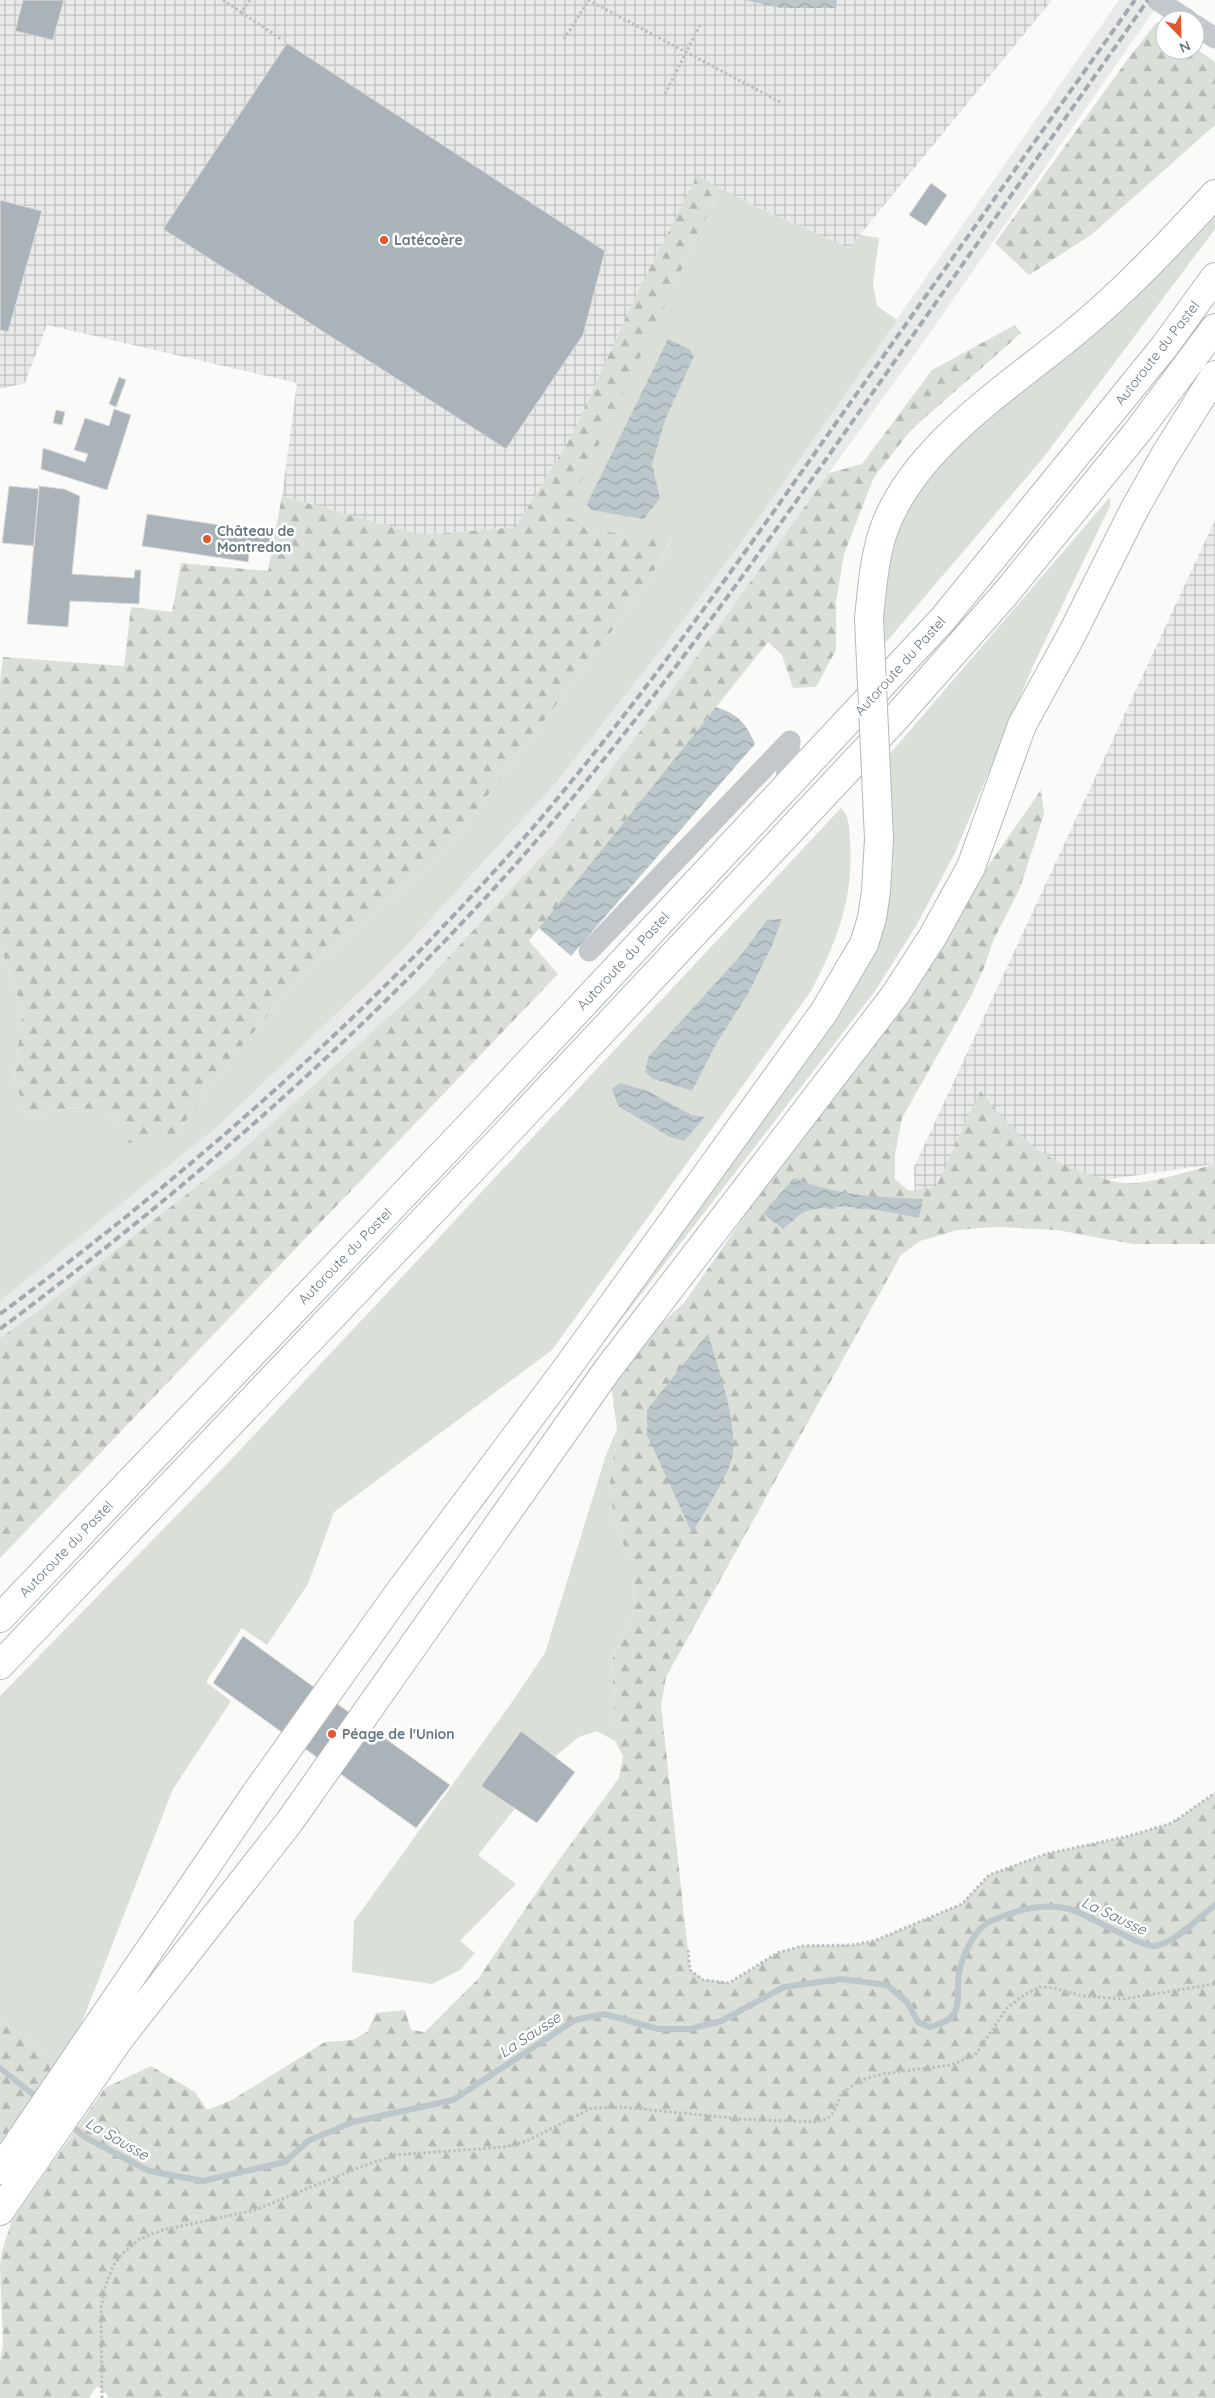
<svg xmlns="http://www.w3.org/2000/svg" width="1215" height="2398" font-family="Quicksand,sans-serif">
<defs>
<pattern id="industrial-grid" width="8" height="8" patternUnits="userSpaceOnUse" patternTransform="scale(1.25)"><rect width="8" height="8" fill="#e8e9e9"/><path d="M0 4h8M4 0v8" fill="none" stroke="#c0c1c2"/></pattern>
<pattern id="forest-firs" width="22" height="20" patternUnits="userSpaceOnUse" patternTransform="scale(1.25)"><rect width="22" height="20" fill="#dadfd7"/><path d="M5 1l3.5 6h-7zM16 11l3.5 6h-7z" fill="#b4b9b4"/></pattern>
<pattern id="water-waves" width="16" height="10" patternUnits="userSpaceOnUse" patternTransform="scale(1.25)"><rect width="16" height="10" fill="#bbc7cb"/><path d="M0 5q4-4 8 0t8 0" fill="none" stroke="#9ca6aa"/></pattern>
</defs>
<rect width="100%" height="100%" fill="#fafaf8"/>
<path fill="#e8e9e9" d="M1119 0H1161L932 330 684 674 554 843 418 990 240 1152 41 1309 0 1338V1301L217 1127 395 958 554 785 657 655 746 536Z"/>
<path fill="url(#industrial-grid)" d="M0 0H1052L849 248 757 207 697 177 640 287 572 435 516 527 422 535 282 496 297 383 47 325 25 383 0 389Z
M1215 520V1164L915 1207 914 1167Z"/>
<path fill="#dadfd7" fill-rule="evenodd" d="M720 188 757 207 849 248 860 235 879 238 873 283 877 306 897 320 746 536 657 655 554 785 395 958 217 1127 0 1301V945L23 1012 14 1076 26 1116 80 1107 126 1123 175 1136 218 1075 292 986 445 852 647 584 672 539 605 532 564 516ZM668 340 666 418 652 464Z
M1215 208V229L1043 458 881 648 883 563 920 483 954 445Z
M1110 497V506L1033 666 955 853 916 926 875 991 575 1380 886 889 893 866 888 756Z
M841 808C850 817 849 828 850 840 854 898 837 941 811 991L552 1350 334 1512 308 1584 267 1645 242 1628 206 1682 231 1701 173 1789 75 2040 57 2063 0 2019V1696L226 1465ZM767 920 771 948 748 994 718 1041 692 1091 653 1079 645 1072 648 1057 740 956ZM648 1091 692 1115 704 1117 684 1141Z
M617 1429 609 1490 617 1528 634 1572 633 1611 612 1660 615 1741 597 1731 579 1737 558 1754 478 1855 516 1884 460 1941 475 1953 460 1970 432 1984 352 1972 354 1921 512 1702 545 1653 605 1458Z"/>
<path fill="url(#forest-firs)" d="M1157 22 1165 27V50H1195V48L1215 62V125L1091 235 1029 275 995 243 1130 56Z
M697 176 720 188 565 516 605 532 672 538 647 584 445 852 292 986 218 1075 175 1136 128 1143 126 1123 80 1107 26 1116 14 1076 23 1012 0 945V682L3 657 124 666 131 607 172 612 181 563 268 571 282 496 422 535 516 527 572 435 640 287Z
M1015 325 1021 333 911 430 874 477 844 554 836 602V650L816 687 793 688 782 655 768 642 529 941 558 974 0 1558V1338L41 1309 240 1152 418 990 554 843 684 674 829 473 862 464 932 370Z
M1041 790 1044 814 1020 888 993 941 984 968 970 998 902 1118 895 1154V1179L909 1191 936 1187 980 1091C1016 1134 1042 1162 1098 1177 1110 1181 1124 1184 1136 1183 1163 1180 1189 1171 1215 1164V1244H1133L1057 1230 995 1227 958 1230 920 1241 901 1255 666 1677 661 1705 690 1970 703 1979 729 1983 777 1953 802 1946 852 1945 874 1941 962 1904 989 1875 1046 1854 1129 1836 1172 1823 1215 1793V2398H108L107 2394 97 2386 89 2398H0V2362L3 2345 0 2265 2 2251 12 2220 105 2088 151 2066 195 2092 207 2110 232 2100 325 2042 353 2040 367 2032 376 2013 405 2010 411 2030 425 2032 478 1979 551 1871 619 1778 623 1756 615 1741 612 1660 633 1611 634 1573 617 1528 609 1490 617 1429 609 1370 684 1303Z
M0 2019 57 2063 0 2143Z"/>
<path fill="url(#water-waves)" d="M745 0H837L836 8H781Z
M668 339 689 349 694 356 666 418 652 464 660 498 644 519 591 510 587 504Z
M716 707C739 715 745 722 755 744L571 956 539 928Z
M782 919 771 948 748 994 718 1041 692 1091 653 1079 645 1072 648 1057 740 956 767 920Z
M621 1083 648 1091 692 1115 705 1117 684 1141 670 1137 618 1106 612 1088Z
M794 1178C838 1196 876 1197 923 1199L919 1218C883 1211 843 1201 807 1211 799 1213 790 1224 783 1229L763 1213Z
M708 1333C717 1367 739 1424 732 1458 727 1478 703 1514 692 1533L647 1435V1410Z"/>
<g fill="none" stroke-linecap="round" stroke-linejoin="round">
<path stroke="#bbc7cb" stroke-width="6" d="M0 2068 40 2100
M69 2124 85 2137 149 2171 203 2181 285 2162 308 2141 353 2122 453 2100 575 2020 604 2014 658 2029H690L721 2021 784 1987 841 1979 887 1985 907 2002 918 2022 929 2027C970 2018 953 1997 960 1968 964 1953 976 1927 991 1921 1013 1911 1044 1902 1069 1909 1088 1914 1143 1949 1156 1946 1178 1940 1197 1919 1215 1905"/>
</g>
<path fill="#aab3b9" stroke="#dcdcda" d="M23 0H64L53 40 15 31Z
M287 43 605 251 583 335 506 449 163 229Z
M931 183 947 195 926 226 909 215Z
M0 200 42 211 8 332 0 330Z
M119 377 126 380 116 407 109 404Z
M114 409 131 415 107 490 41 469 43 448 85 462 88 454 74 450 85 418 109 426Z
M56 410 65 412 62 425 53 423Z
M9 486 39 489 34 546 2 543Z
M39 486 64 489 80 496 72 574 134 578 135 570H141L139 604 70 601 68 627 27 624Z
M147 514 272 533 269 550 250 548 248 562 142 546Z
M243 1636 450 1785 416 1828 213 1683Z
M521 1731 575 1772 537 1823 481 1786Z"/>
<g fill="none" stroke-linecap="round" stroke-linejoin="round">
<defs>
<path id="highway" d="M869 618C872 589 874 560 883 532 912 447 1009 387 1075 332 1125 291 1171 242 1215 194
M0 1618 474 1121 943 619 1164 347 1215 277
M0 1665 502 1138 894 720 1006 593 1138 431 1215 328
M0 2170 256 1793 398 1594 567 1368 824 1012 864 944 872 918 876 891 879 839
M0 2211 120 2038 290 1821 608 1369 895 995 933 936 971 867 1022 725 1072 634 1134 510 1165 455 1215 375"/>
</defs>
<use href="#highway" stroke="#b4b9bd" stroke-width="30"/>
<path stroke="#bbbfc2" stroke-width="3" stroke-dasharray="2.5 2.5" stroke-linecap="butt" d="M223 0 241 12
M250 0 241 12 281 39
M588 0 780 102
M564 39 589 0
M665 94 700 25
M688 1950 690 1970 703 1980 729 1983 777 1953 802 1946 852 1945 874 1941 962 1904 989 1875 1046 1854 1129 1836 1172 1823 1215 1793
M102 2398 101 2309 104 2290 113 2266 122 2254 140 2239 163 2230 255 2210 360 2167 395 2155 504 2147 527 2141 592 2108 622 2107 740 2119 818 2122 828 2118 834 2112 841 2094 859 2081 882 2074 951 2065 975 2055 1007 2008 1024 1995 1040 1987 1054 1988 1082 1996 1123 1999 1215 1984"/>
<path stroke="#c3c8cc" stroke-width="21" d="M1157 0 1188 20
M1195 25 1215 38
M589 951 790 741 785 788"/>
<use href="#highway" stroke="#fff" stroke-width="28"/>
<path stroke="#a2aab0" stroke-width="4" stroke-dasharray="8 4" stroke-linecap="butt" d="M0 1314C197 1168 382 1004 542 817 648 691 742 557 836 423 936 282 1035 141 1135 0
M0 1329C183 1192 355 1043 508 873 625 742 726 600 827 458 934 305 1041 153 1148 0"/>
<defs>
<path id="highway-bridge" d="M869 618 879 839"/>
</defs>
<use href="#highway-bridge" stroke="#b4b9bd" stroke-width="30" stroke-linecap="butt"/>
<use href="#highway-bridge" stroke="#fff" stroke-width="28"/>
</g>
<g fill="#e4572e" stroke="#fff" stroke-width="2">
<circle cx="384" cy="240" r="5"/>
<circle cx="207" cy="539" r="5"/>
<circle cx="332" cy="1734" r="5"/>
</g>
<g text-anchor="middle" stroke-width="5" stroke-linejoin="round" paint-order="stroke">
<g font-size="14" font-weight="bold" fill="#657683" stroke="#fff" text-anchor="start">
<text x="394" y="245">Latécoère</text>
<text x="217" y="536">Château de<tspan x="217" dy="16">Montredon</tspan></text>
<text x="342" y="1739">Péage de l'Union</text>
</g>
<g font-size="14" fill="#657683" stroke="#fff">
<text transform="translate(1157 353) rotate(-52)" y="5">Autoroute du Pastel</text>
<text transform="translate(900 666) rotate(-48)" y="5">Autoroute du Pastel</text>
<text transform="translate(623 961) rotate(-47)" y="5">Autoroute du Pastel</text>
<text transform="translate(345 1256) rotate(-46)" y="5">Autoroute du Pastel</text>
<text transform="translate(66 1549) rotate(-46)" y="5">Autoroute du Pastel</text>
</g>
<g font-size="15" font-style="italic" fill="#60757c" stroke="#fff">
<text transform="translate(1114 1916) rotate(25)" y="5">La Sausse</text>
<text transform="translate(530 2035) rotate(-33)" y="5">La Sausse</text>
<text transform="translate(117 2139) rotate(30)" y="5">La Sausse</text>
</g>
</g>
<g transform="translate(1180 35) rotate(157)"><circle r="24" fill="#ffffff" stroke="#c1c8cd"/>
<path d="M0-4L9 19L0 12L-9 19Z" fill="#e4572e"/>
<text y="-8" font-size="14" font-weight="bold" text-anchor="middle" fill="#657683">N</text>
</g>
</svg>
